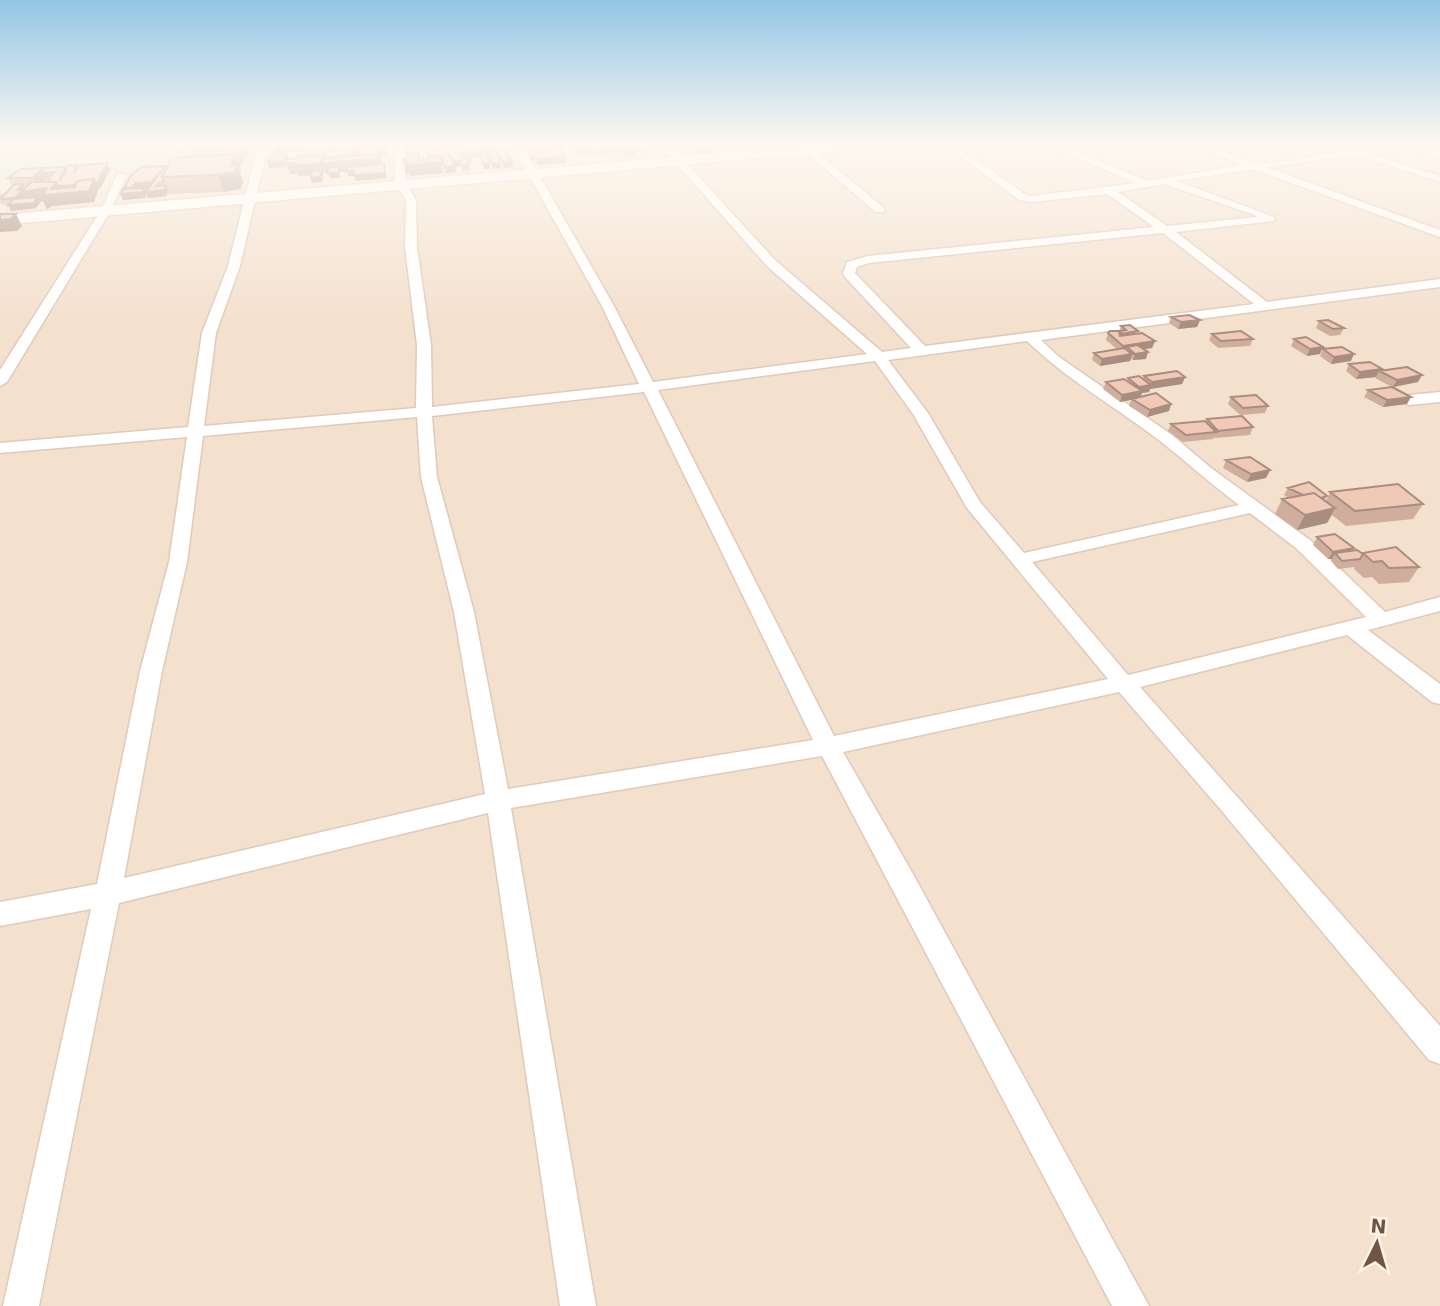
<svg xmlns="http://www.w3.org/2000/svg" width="1440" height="1306" font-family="'DejaVu Sans',sans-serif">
<rect width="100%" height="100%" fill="#fcefdf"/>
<path fill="#f3e0cd" d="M194 145H1440V1306H0V177L187 163Z"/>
<path fill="#d2e8be" d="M0 145H194L188 163 0 177Z"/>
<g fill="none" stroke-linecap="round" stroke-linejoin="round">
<defs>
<path id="street" d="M258 145H268L240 266 216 333 204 426 416 408 417 345 405 247 406 200 395 183V145H405V183L416 200 417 247 431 345 432 407 639 384 602 306 512 145H522L614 306 653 382 867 354 767 266 660 145H670L775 260 882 352 911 348 845 277 843 274 847 262 868 256 1154 227 1107 194 1032 202 1019 200 945 145H956L1026 195 1032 196 1136 183 1047 145H1060L1148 181 1242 165 1201 145C1222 145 1238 163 1257 163 1318 163 1381 132 1440 152V158L1411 148 1370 154 1440 176V182L1358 155 1266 167 1440 230V237L1253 169 1177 181 1274 217V221L1176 232 1267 302 1440 279V287L1041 340 1059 357 1172 435 1211 468 1310 540 1385 612 1440 597V611L1368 630 1440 684V704L1432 702 1347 635 1140 687 1440 1026V1064L1429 1060 1221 810 1119 692 843 752 913 874 1149 1306H1112L822 756 511 808 596 1306H560L488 813 119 903 39 1306H3L91 909 0 926V902L97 884 140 671 169 562 187 437 0 453V443L188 427 202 333 228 266ZM1164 184 1252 214 1258 217 1167 226 1118 192ZM1163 233 1254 304 925 346 855 273 857 267 869 263ZM1027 341C1067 380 1116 407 1160 441 1187 462 1212 485 1239 505L1024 553 980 502 928 413 888 360ZM875 361 913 414 967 508 1108 679 834 736 658 390ZM644 392 813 740 508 789 474 612 437 477 432 416ZM417 417 421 477 454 612 485 794 124 878 162 671 187 562 203 436ZM1250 513 1296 548 1366 617 1128 675 1032 562Z
M797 145H808L884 208V212H876Z
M118 173 126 175 111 210 7 382 0 386V370L101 210Z
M1440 392V402L1409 405 1401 400 1409 395Z"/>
<path id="secondary" d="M816 145H868L861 149 0 225V215Z"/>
</defs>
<use href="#street" stroke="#dfcabb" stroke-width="3"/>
<use href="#secondary" stroke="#e6cdbb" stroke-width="3"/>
<use href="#street" fill="#fff" fill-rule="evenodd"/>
<use href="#secondary" fill="#fff" fill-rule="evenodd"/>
</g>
<path fill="#cfae9d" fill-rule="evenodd" d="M185 145H250L246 159H244L242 165H239L241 170 240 173 243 182 240 189 224 192 168 194V193L166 196 148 198 146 194 145 198 123 200 121 194 125 189 124 188 167 167 176 158ZM224 146 222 150 208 149V147Z
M407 145 420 146H416L418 155 421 160 428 159 427 153H424L437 151 438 148 437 145H454L455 146 453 147 455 150V145H481L482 147 502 145 512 161 513 167 504 168 498 155 501 168 493 169 489 156H488L490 169H484L480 157H472V162H469L468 158H467L470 170 463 171 461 166 456 167 454 165 456 172 446 173 442 162 443 173 410 176V173L406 174 408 156Z
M545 145H563V149H561L566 163 538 165 536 161H531L529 157 528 151 547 150Z
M572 145H660L661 151 634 152 635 156 626 157 625 153 618 154 615 148V153H604L605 157 592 156 589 152V154L578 155 574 149Z
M690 145H707L710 153 698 154Z
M107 163 110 169 100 189H98V190L94 202 52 206 47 209 43 201 39 202 40 203 36 208 11 211 9 204 2 205 1 203 0 204V193H1L3 196 12 187 8 178 42 168 66 167V169L77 165 78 167Z
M1171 317 1200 320 1197 327 1178 329 1169 323Z
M1319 321 1344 328 1340 335 1330 336 1316 328Z
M1121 326 1155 341 1152 348 1143 349 1146 359 1133 360 1131 359 1130 361 1100 366 1092 360 1094 353 1117 349 1106 340 1108 333 1119 332Z
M1212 334 1253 339 1250 346 1218 348 1209 340Z
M1294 339 1320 354 1307 356 1291 346Z
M1323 349 1351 361 1331 364 1320 356Z
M1349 364 1381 371 1418 382 1393 387 1407 404 1383 407 1364 397 1368 390 1392 387 1375 378 1376 377 1356 379 1346 371Z
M1144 376 1185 377 1182 384 1150 389 1149 392 1142 393 1140 397 1171 404 1169 411 1147 417 1129 406 1131 400 1120 402 1103 389 1106 382 1127 381 1128 378 1143 379Z
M1231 397 1268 406 1265 413 1240 415 1228 404Z
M1207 419 1253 427 1250 435 1215 438 1214 437 1213 439 1183 442 1168 431 1171 424 1206 422Z
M1226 460 1270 470 1266 478 1247 482 1223 468Z
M1288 488 1327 496 1325 500 1326 501 1330 492 1423 504 1413 519 1346 526 1332 515 1327 523 1297 530 1275 514 1282 499 1289 498 1284 495Z
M1317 537 1363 554 1419 567 1409 582 1379 584 1372 577 1364 578 1354 569 1355 567 1338 569 1331 561 1332 559H1328L1313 545Z"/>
<path fill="#a98d80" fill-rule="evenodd" d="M200 145H237L208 147 221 148 223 153 241 149 244 160 242 165H239L241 170 240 173 243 182 240 189 224 192 218 175 189 163Z
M246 145H250L246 159 244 154Z
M273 145H304L303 151 276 153Z
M326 145H339L337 154 328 155Z
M353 145H365V148L356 149 357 158 378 150 386 145 387 155H381L383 169 384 164 387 178 356 181 354 176H348L347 172H340V178H330L328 173 326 174 324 169 322 182 312 183 311 178 321 175 298 176 297 174H290L286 163 325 150 326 156 354 149Z
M438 145H454L455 146 438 148Z
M678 145H687V147L678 148Z
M735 145H747V148L735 149Z
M762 145H784L761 147Z
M615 147V153L605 154 604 148Z
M617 148H625V153L618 154Z
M710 148V153L698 154V149Z
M588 149 589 154 578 155V150Z
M483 151 484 156 480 153V157H472L471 152Z
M634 151 635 156 626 157 625 152Z
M287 153 288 158 285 167 269 168 268 162Z
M460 153H467L468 158 461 159Z
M531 156H535L536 161H531Z
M441 157 443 173 410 176V173L406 174 404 163 422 164Z
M565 157 566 163 538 165V160Z
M455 161H460L461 166 456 167Z
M512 161 513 167 504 168 503 162Z
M107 163 110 169 100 189H98V190L94 202 52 206 47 209 43 201 39 202 40 203 36 208 11 211 8 205 28 203 25 197 18 204 15 198 17 190 23 184 25 190 59 181 66 167 68 172 94 179Z
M489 163 490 169H484L483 164Z
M492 163H500L501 168 493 169Z
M469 165 470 170 463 171 462 166Z
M455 166 456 172 446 173 445 167Z
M42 168 44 173 54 172 57 177 47 178 38 189 33 178Z
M162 170 164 176 158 183 160 188 158 191 164 190 166 187 168 193 166 196 148 198 146 194 145 198 123 200 121 194 126 193 124 188 132 187 136 183 151 182ZM158 183 156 186 158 191 146 192 145 188H154ZM144 188 142 192 135 193 138 189Z
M16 214 22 226 17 231 0 232V220Z
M1200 320 1197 327 1178 329 1181 322Z
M1155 341 1152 348 1131 351 1127 347 1125 352H1120L1123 346Z
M1323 347 1320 354 1307 356 1310 349Z
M1148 352 1146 359 1133 360 1135 354Z
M1132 354 1130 361 1100 366 1102 359Z
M1354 354 1351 361 1331 364 1334 357Z
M1382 369 1380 372 1379 371 1376 377 1356 379 1360 372Z
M1422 375 1418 382 1393 387 1397 380Z
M1185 377 1182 384 1150 389 1149 392 1142 393 1140 398 1120 402 1122 395 1137 392 1139 387 1151 385 1152 382Z
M1411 397 1407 404 1383 407 1387 400Z
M1171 404 1169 411 1147 417 1150 410Z
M1270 470 1266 478 1247 482 1251 474Z
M1335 508 1327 523 1297 530 1305 515Z
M1354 548 1349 556 1335 553 1332 559H1328L1333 552Z"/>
<path fill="#f1cab7" stroke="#a98d80" stroke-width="2" d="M185 145H200L193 157 176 158Z
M224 145H246L244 154H242L241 149 222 150Z
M386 145V149L378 150 379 154 359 155V148Z
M407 145H416L418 153 408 154Z
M422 145H436L437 152V148L453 146 456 150 455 145H464L465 149 471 148 470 145H481L483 151 471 152V157H468L467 153H460L461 158 467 157 469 165 462 166 460 161H455L449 154V158H452L455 166 445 167 441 157 440 161V157L431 159V157L436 155 428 156 426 148H423Z
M502 145 512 161 503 162 497 150 487 151 489 163 483 164 480 153 485 152 482 147Z
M547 145H559L565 157 538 160 535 156H531L528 151 533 150H549Z
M574 145H585L588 149 578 150Z
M587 145H599L604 152 591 151Z
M602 145H613L615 147 604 148Z
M616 145H661L631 147 634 151 625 152V148H617Z
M695 145H707L710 148 698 149Z
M221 148 220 150 208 151 206 156H201L204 149Z
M241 149 238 154 205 156 208 151Z
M356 149V153L325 158V154L327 151Z
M325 150 323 159 322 155 308 156 309 151Z
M496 151 500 163H492L489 152Z
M287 153 283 161 268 162 271 154Z
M235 154 231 166 237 165 235 172 218 175 162 177 172 158Z
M380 154 381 158 323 163V159Z
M322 155 320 164 295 165 296 163H286L287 159H296L297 156Z
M419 155V161L440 157 441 162 408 165V162L404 163 403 159H408L407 156Z
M107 163 97 183H95L94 179 77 181 75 185 58 186 56 182H48L54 172 44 173 42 168 66 167 59 181 65 173 67 166 77 165 74 173 78 166Z
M384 164 385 173 354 175V170L347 171V167Z
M166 166 162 170 168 166 162 177 164 182 158 183 156 186 165 185 166 187 164 190 146 192 162 170 151 182 136 183 132 187 124 188 131 175 142 167Z
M339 167V172L328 173V168Z
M42 168 33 178H8L21 169Z
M312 171H322L320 177 311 178Z
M94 179 89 191 46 195 42 198 47 188 22 192 31 182H56L51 189 75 187 77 181Z
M23 184 17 190 24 189 15 198 0 199 10 189 13 185Z
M144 188 142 192 121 194 123 189Z
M37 197 34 203 8 205 13 199Z
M0 214H16L11 219 0 220Z
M1189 315 1200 320 1181 322 1171 317Z
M1328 320 1344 328 1333 329 1319 321Z
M1130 325 1138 331 1121 334V331L1126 330 1121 326Z
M1110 331H1119L1120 336 1142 333 1155 341 1123 346 1108 333Z
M1241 331 1253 339 1221 341 1212 334Z
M1306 337 1323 347 1310 349 1294 339Z
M1137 345 1148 352 1135 354 1127 347Z
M1342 347 1354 354 1334 357 1323 349Z
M1124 348 1132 354 1102 359 1094 353Z
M1370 362 1382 369 1360 372 1349 364Z
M1407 367 1422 375 1397 380 1379 371Z
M1177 371 1185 377 1152 382 1144 376Z
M1139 376 1151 385 1139 387 1128 378Z
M1124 379 1142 391 1122 395 1106 382Z
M1392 387 1411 397 1387 400 1368 390Z
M1156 393 1171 404 1150 410 1132 399Z
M1256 395 1268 406 1243 408 1231 397Z
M1242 416 1253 427 1218 431 1207 419Z
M1205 421 1216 432 1186 435 1171 424Z
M1250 457 1270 470 1251 474 1226 460Z
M1309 482 1327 496 1321 498 1314 493 1303 495 1288 488Z
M1398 484 1423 504 1355 511 1330 492Z
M1314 493 1335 508 1305 515 1282 499Z
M1335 534 1354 548 1333 552 1317 537Z
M1396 547 1419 567 1389 568 1382 561 1373 562 1363 553Z
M1357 550 1363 554 1360 559 1342 561 1335 553Z"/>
<linearGradient id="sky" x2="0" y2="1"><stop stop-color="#93c6e6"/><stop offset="0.44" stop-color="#fef8f1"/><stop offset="1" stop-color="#fef8f1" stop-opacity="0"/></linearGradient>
<rect width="1440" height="328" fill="url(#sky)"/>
<g transform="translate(1377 1243) rotate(5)" stroke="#fff3e4" stroke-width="5" paint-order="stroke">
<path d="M0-5L12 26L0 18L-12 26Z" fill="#715447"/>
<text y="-10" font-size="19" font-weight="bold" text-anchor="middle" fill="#715447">N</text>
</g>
</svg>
